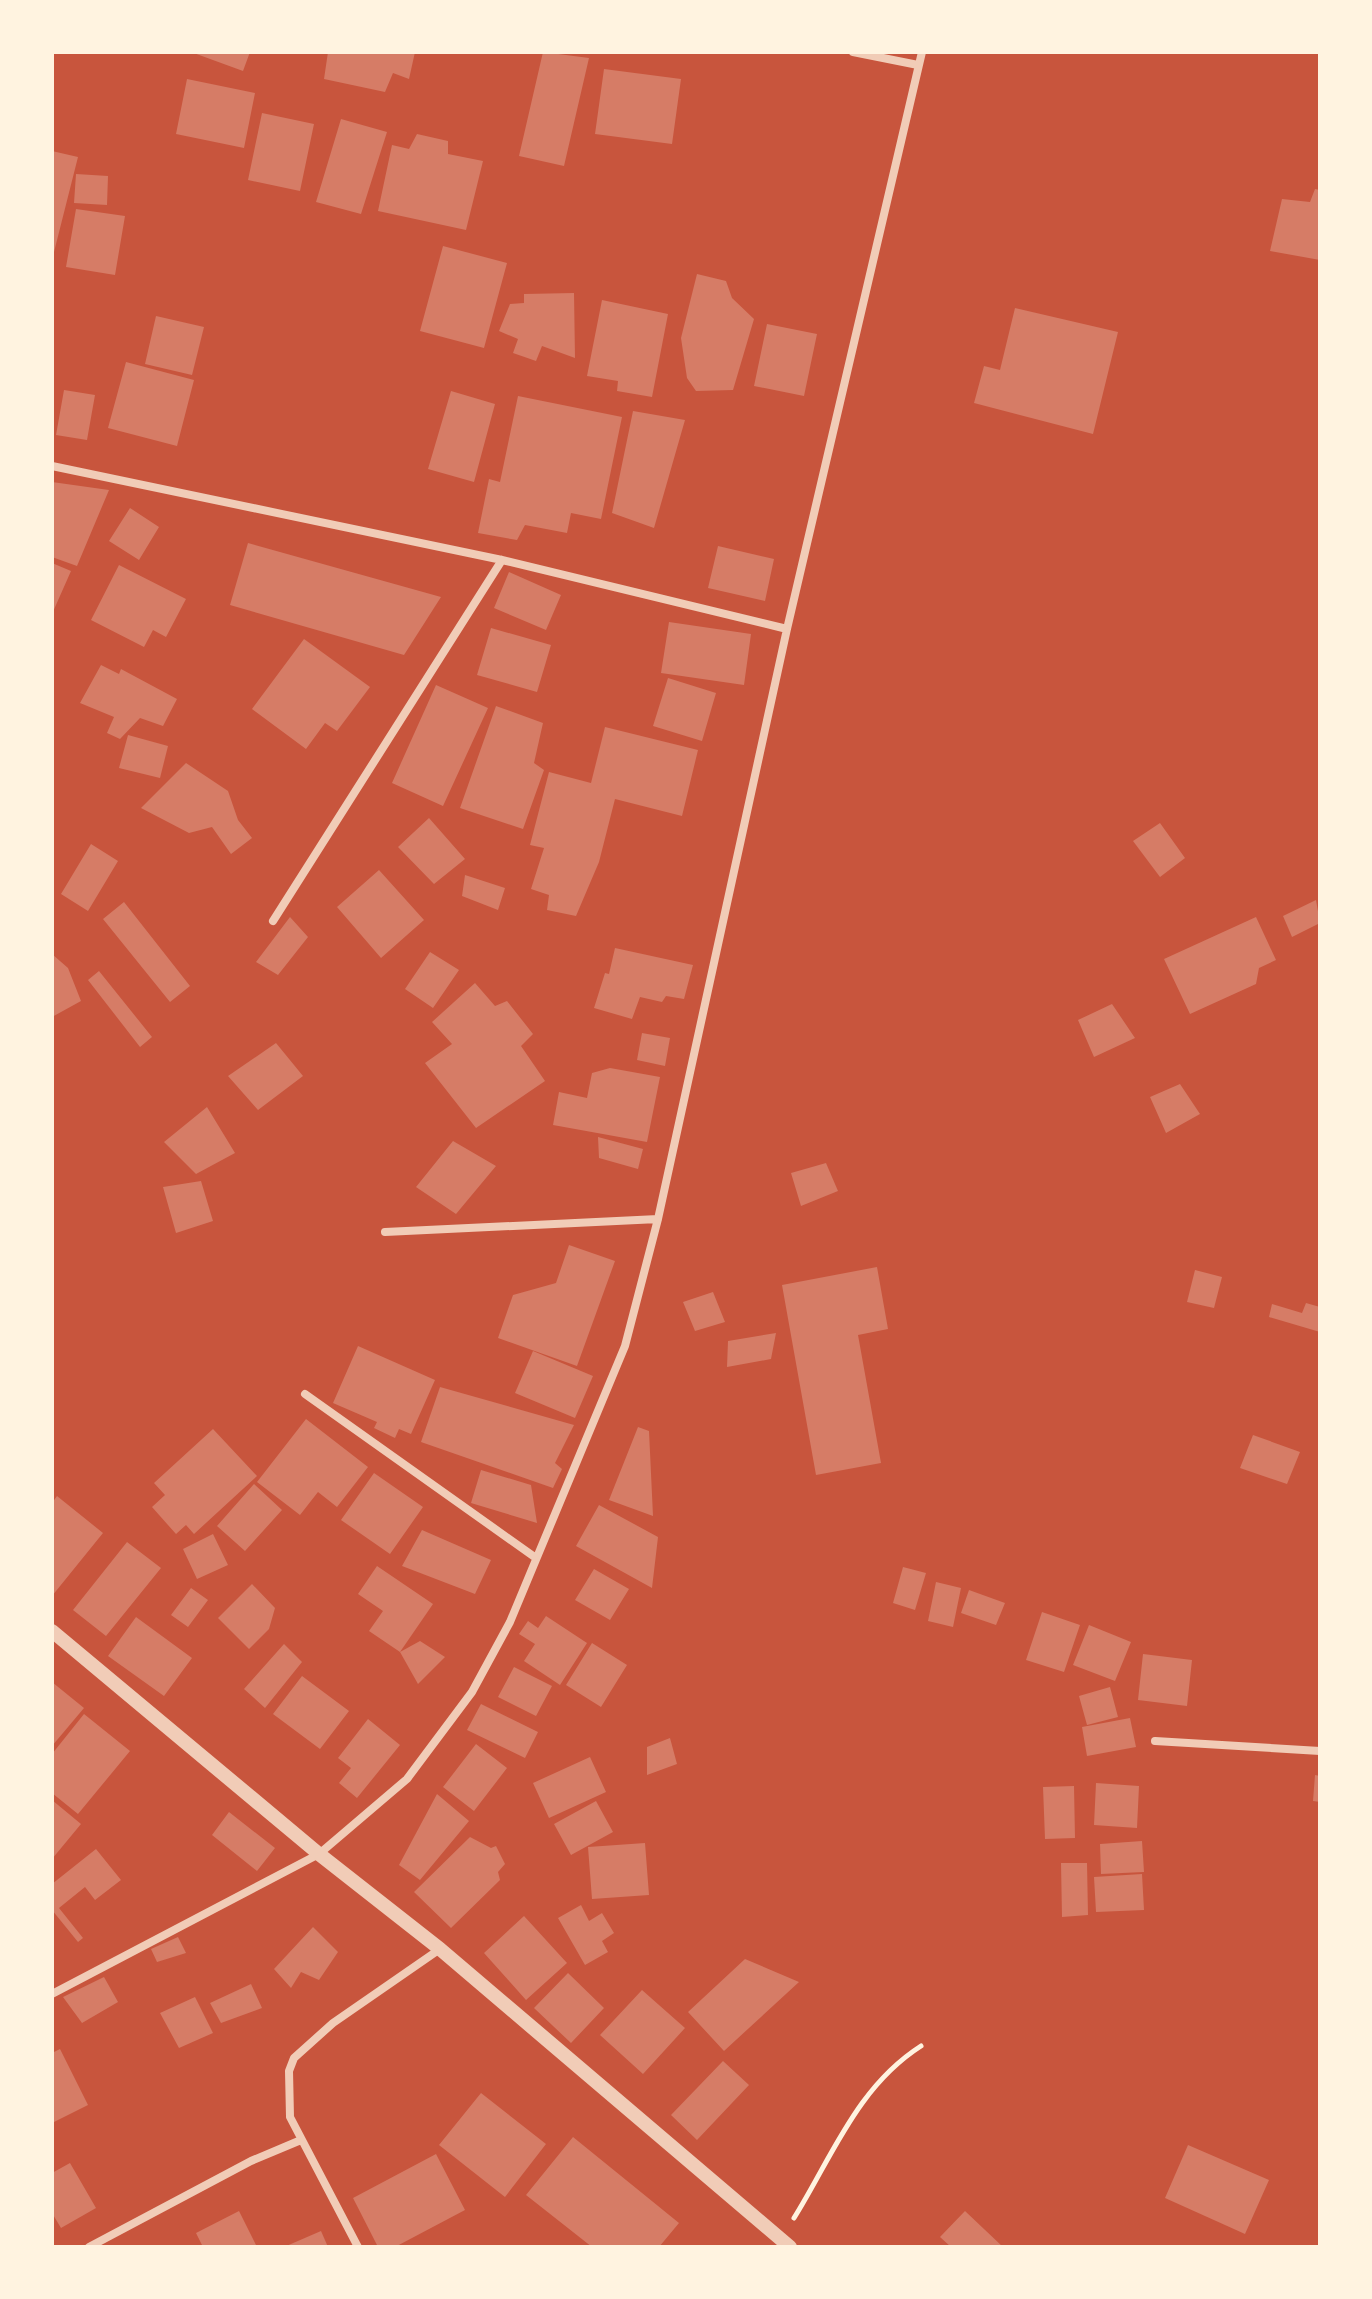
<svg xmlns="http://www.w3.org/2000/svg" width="1372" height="2299" font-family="'Sofia Sans Condensed',sans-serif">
<rect width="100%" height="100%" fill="#c8553d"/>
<path fill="#d67c66" d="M191 52H250L243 71Z
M328 52H415L409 79 393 73 385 92 324 79Z
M543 52 589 58 564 166 519 156Z
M604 69 681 79 672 144 595 134Z
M187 79 255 93 244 148 176 134Z
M262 113 314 124 300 191 248 180Z
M341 119 387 132 361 214 316 202Z
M417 134 448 141V154L483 161 466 230 378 211 392 145 409 149Z
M52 151 78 157 53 256H52Z
M76 174 108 176 107 205 74 203Z
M1315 189 1320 190V260L1270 251 1282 199 1310 202Z
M76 209 125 216 115 275 66 267Z
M443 246 507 263 484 348 420 331Z
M697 274 726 281 732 298 754 319 733 390 696 391 687 378 681 338Z
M574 293 575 358 542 346 536 361 513 353 518 339 499 331 510 304 524 303V294Z
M602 300 668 314 652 397 617 391 618 381 587 376Z
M1015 308 1118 332 1093 434 974 403 984 366 1000 370Z
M156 316 204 327 192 375 145 364Z
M767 324 817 334 804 396 754 386Z
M126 362 194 380 177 446 108 428Z
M64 390 95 395 87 440 56 435Z
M451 391 495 404 474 482 428 469Z
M518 396 622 417 601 519 571 513 567 533 525 525 517 540 478 533 489 479 500 482Z
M633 411 685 420 654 528 612 513Z
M52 482 109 490 77 566 52 557Z
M130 508 159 527 139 560 109 541Z
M248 543 441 597 404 655 230 605Z
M718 546 774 559 765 601 708 588Z
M52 563 71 571 52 614Z
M119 565 186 599 166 637 153 630 144 647 91 620Z
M509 572 561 595 546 630 494 608Z
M669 622 751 634 744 685 661 673Z
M491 628 551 645 537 692 477 675Z
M304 639 370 687 337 731 325 723 306 749 252 709Z
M101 665 119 674 121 669 177 699 163 726 140 718 120 739 107 733 114 717 80 703Z
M668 678 716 693 702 741 653 726Z
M436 685 488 708 443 806 392 783Z
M496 706 543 723 534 763 544 770 523 829 460 808Z
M605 727 698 750 682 816 615 799 599 862 576 916 547 910 549 895 531 889 544 848 530 845 549 772 591 783Z
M128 735 168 746 160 778 119 768Z
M186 763 228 791 238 820 252 838 231 854 212 827 189 833 141 808Z
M429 818 465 859 434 884 398 847Z
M1160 823 1185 858 1160 877 1133 841Z
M91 844 118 861 88 911 61 894Z
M379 870 424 920 381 958 337 907Z
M465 875 505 888 498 910 462 896Z
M1316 900 1320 923 1292 937 1283 916Z
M124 902 190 986 170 1002 103 919Z
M290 917 308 937 278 975 256 962Z
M1256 917 1276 960 1259 968 1256 984 1190 1014 1164 959Z
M615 948 693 965 684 999 666 996 662 1002 640 997 632 1019 594 1008 605 973 609 974Z
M430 952 459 970 433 1008 405 989Z
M52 954 68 968 81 1001 52 1017Z
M99 971 152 1037 140 1047 88 980Z
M475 983 495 1006 507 1001 533 1034 521 1046 545 1081 476 1128 425 1063 452 1044 432 1022Z
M1112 1004 1135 1038 1094 1057 1078 1020Z
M642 1033 670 1038 665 1066 637 1060Z
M276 1043 303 1076 258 1110 228 1076Z
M610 1068 660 1077 647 1142 553 1125 559 1092 587 1098 592 1073Z
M1180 1084 1200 1114 1166 1133 1150 1097Z
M207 1107 235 1153 196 1174 164 1142Z
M598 1137 643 1149 638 1169 599 1158Z
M453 1141 496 1166 456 1214 416 1187Z
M826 1163 838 1191 801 1206 791 1173Z
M201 1181 213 1221 176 1233 163 1187Z
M569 1245 615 1261 577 1366 498 1338 513 1295 556 1283Z
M877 1267 888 1329 858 1335 881 1463 816 1475 782 1285Z
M1195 1270 1222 1277 1214 1308 1187 1302Z
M713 1292 725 1322 695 1331 683 1302Z
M1306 1303 1320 1307V1332L1269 1317 1272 1304 1302 1313Z
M776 1333 771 1359 727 1367 728 1341Z
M358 1346 435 1380 411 1434 399 1429 395 1438 374 1428 377 1422 333 1403Z
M533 1351 593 1376 575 1418 515 1393Z
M440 1387 574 1425 555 1463 562 1469 553 1488 421 1442Z
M306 1419 368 1467 337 1507 318 1492 300 1515 257 1482Z
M638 1427 649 1431 653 1516 609 1500Z
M213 1429 257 1476 194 1534 186 1525 176 1534 152 1507 165 1495 154 1483Z
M1253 1435 1300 1452 1287 1484 1240 1468Z
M481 1470 531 1485 537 1523 471 1503Z
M374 1473 423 1507 390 1554 341 1520Z
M254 1484 282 1510 245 1551 217 1526Z
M57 1496 103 1533 52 1596V1503Z
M599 1505 658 1537 652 1588 576 1546Z
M422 1530 491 1560 475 1594 402 1566Z
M213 1534 228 1565 197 1579 183 1549Z
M127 1542 161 1568 106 1636 73 1610Z
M377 1566 433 1604 400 1652 420 1641 445 1657 418 1684 400 1652 369 1631 383 1611 358 1594Z
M903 1567 926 1573 915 1610 893 1603Z
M594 1569 629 1589 610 1620 575 1600Z
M936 1582 961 1588 953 1627 928 1621Z
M252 1584 275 1608 269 1629 249 1649 218 1618Z
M191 1588 208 1600 188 1627 171 1615Z
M969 1590 1005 1603 996 1625 961 1613Z
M1042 1612 1080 1625 1064 1672 1026 1660Z
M546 1616 587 1643 560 1685 524 1661 535 1644 519 1634 528 1621 538 1628Z
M136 1617 192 1658 164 1696 108 1656Z
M1089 1625 1131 1642 1115 1681 1073 1665Z
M592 1643 627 1665 601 1707 566 1685Z
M284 1644 302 1662 265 1708 244 1689Z
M1143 1654 1192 1660 1187 1706 1138 1700Z
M514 1667 552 1686 536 1716 498 1697Z
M302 1676 349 1711 320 1749 273 1714Z
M52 1682 84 1708 52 1746Z
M1110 1687 1118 1717 1087 1725 1079 1696Z
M481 1704 538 1732 525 1758 467 1730Z
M84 1714 130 1751 78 1814 52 1793V1754Z
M1130 1718 1136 1747 1087 1756 1082 1727Z
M368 1719 400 1745 357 1798 339 1783 351 1768 338 1758Z
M670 1738 677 1764 647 1775V1747Z
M476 1744 507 1768 474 1811 443 1787Z
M590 1757 606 1792 549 1818 533 1783Z
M1315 1775 1320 1776V1802L1313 1801Z
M1096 1783 1139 1786 1137 1828 1094 1825Z
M1074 1786 1075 1838 1045 1839 1043 1787Z
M437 1794 469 1821 420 1880 399 1865Z
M52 1800 81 1824 52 1859Z
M596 1801 613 1832 571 1855 554 1824Z
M229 1812 275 1848 257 1871 212 1835Z
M470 1837 491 1848 496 1846 505 1864 498 1872 500 1880 451 1928 414 1892Z
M1142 1841 1144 1872 1101 1874 1100 1844Z
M645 1843 649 1895 592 1899 588 1847Z
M96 1849 121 1880 95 1900 85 1887 59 1908 83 1938 78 1942 52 1910V1884Z
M1061 1863H1087L1088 1915 1062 1917Z
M1142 1874 1144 1910 1096 1912 1094 1877Z
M581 1905 589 1921 602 1913 614 1933 602 1941 608 1952 585 1965 558 1918Z
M524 1916 567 1963 526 2000 484 1953Z
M313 1927 338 1952 319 1980 301 1972 291 1988 274 1969Z
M178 1937 186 1953 157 1962 151 1949Z
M745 1959 799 1982 724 2051 688 2012Z
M568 1973 604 2008 571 2043 534 2008Z
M104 1977 118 2002 82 2023 63 1997Z
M251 1984 262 2008 221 2023 210 2003Z
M642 1990 685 2028 643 2074 600 2035Z
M195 1997 213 2033 179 2048 160 2013Z
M60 2049 88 2105 52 2123V2053Z
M723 2061 749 2085 697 2140 671 2115Z
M481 2093 546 2144 505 2197 439 2145Z
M573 2137 679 2223 659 2247H592L526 2195Z
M1188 2145 1269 2180 1245 2234 1165 2198Z
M436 2154 465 2210 395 2247H378L353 2198Z
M70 2163 96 2208 61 2228 52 2213V2173Z
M239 2211 257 2247H203L196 2233Z
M965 2211 1003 2247H951L940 2237Z
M321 2231 328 2247H284Z"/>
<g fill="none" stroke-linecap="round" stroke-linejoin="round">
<path stroke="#fff3e0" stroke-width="5" d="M794 2218C832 2157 857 2087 921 2046"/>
<path stroke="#f1ccb7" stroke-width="8" d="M853 52 918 65
M52 466 502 560 787 629
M273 921 502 560
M385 1232 658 1219
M305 1394 536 1558
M1155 1741 1320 1751
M52 1994 319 1854 407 1779 472 1692 510 1622 625 1346 658 1219 787 629 922 52
M89 2247 251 2161 301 2140
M358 2247 290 2117 289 2071 294 2058 333 2023 440 1949"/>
<path stroke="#f1ccb7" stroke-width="14" d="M52 1631 319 1854 440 1949 790 2247"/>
</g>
<rect width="1372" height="2299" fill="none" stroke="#fff3e0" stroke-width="108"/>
</svg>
